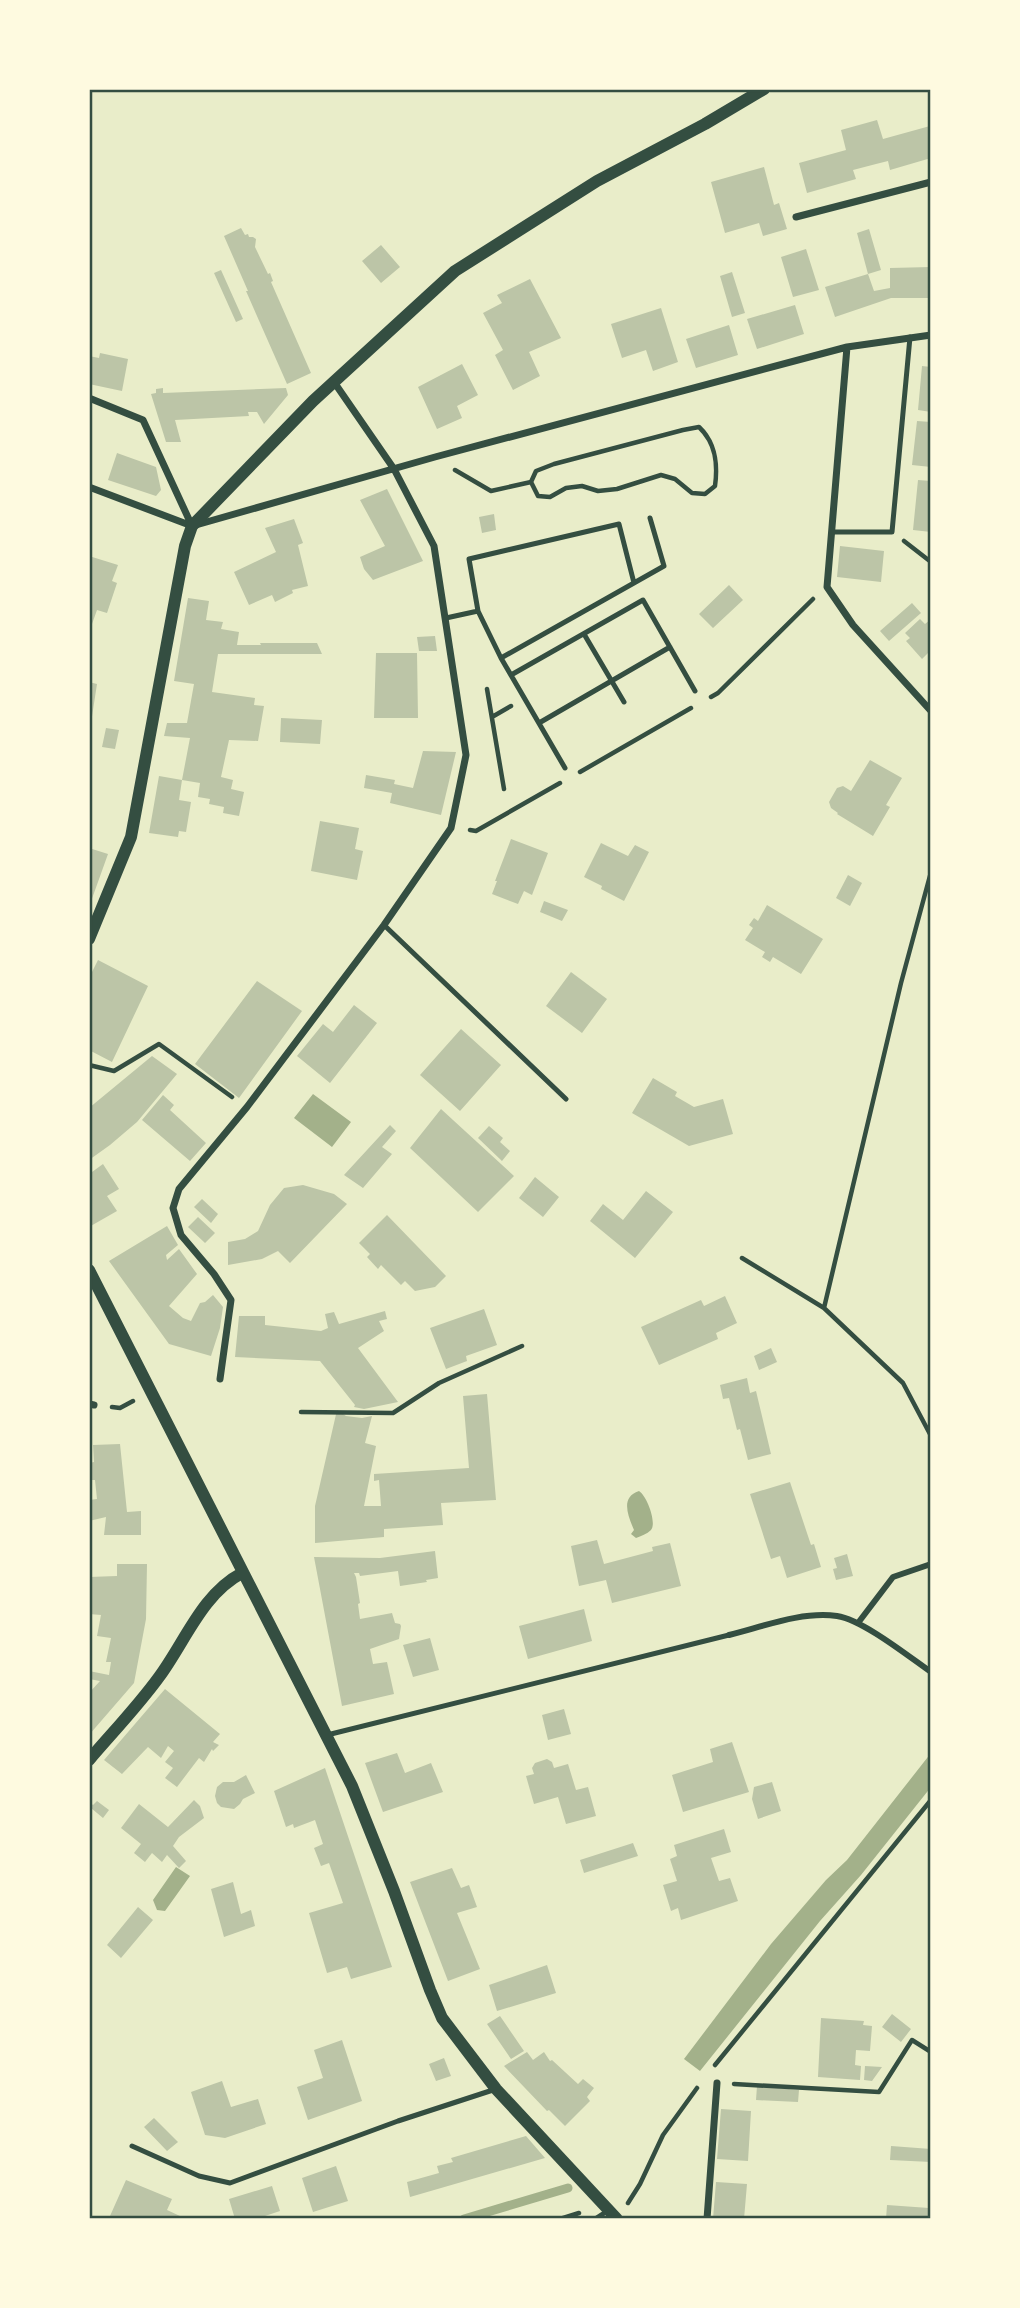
<svg xmlns="http://www.w3.org/2000/svg" width="1020" height="2308" font-family="Barlow,sans-serif">
<rect width="100%" height="100%" fill="#e9edc9"/>
<path fill="#a3b18a" d="M313 1094 351 1122 332 1147 294 1118Z
M639 1491C647 1496 657 1523 651 1530 647 1534 641 1536 636 1538L631 1534 634 1530C628 1516 620 1497 639 1491Z
M931 1753V1787L861 1875 820 1921 700 2071 684 2059 771 1944 826 1880 847 1860Z
M176 1867 190 1876 165 1911 157 1910 153 1900Z"/>
<g fill="none" stroke-linecap="round" stroke-linejoin="round">
<path stroke="#a3b18a" stroke-width="9" d="M464 2219 568 2188"/>
</g>
<path fill="#bcc5a7" d="M877 120 883 139 930 126 931 158 890 170 888 161 876 164 853 170 856 179 807 193 799 163 846 150 841 130Z
M764 167 774 205 779 203 787 229 763 236 759 223 725 233 711 182Z
M241 228 245 235 248 234 249 237H253L256 239 255 247 268 274 270 273 273 281 271 282 311 373 287 384 246 291H248L224 236Z
M869 229 881 270 868 274 857 233Z
M381 245 400 267 381 283 362 261Z
M806 249 819 290 793 297 781 257Z
M931 267V298H891L835 317 825 287 868 274 874 291 890 288V268Z
M221 270 243 319 236 322 214 273Z
M732 272 745 313 732 317 720 276Z
M530 279 561 338 529 352 540 376 513 390 495 355 503 350 483 313 502 303 497 295Z
M795 305 804 334 757 349 747 319Z
M661 308 678 362 653 371 646 350 622 358 611 324Z
M729 325 738 355 696 368 686 339Z
M100 353 128 359 122 391 89 384V356L99 358Z
M462 364 478 395 457 406 462 418 437 429 418 387Z
M922 366 931 367V412L918 410Z
M163 388V393L286 388 288 395 264 424 257 412H248L249 416 175 420 181 442H166L151 394 156 393V389Z
M917 421 931 422V467L912 465Z
M117 453 156 467 161 490 156 496 108 480Z
M918 480 931 481V532L913 530Z
M387 489 423 561 373 580 364 569 360 557 385 546 360 500Z
M494 514 496 530 482 533 479 517Z
M294 519 303 543 298 545 308 586 292 590 293 593 275 602 272 595 249 605 234 572 276 552 265 528Z
M840 546 884 551 881 582 837 577Z
M89 556 118 565 112 581 117 583 107 613 97 610 92 624 89 623Z
M729 585 743 600 713 628 699 614Z
M188 598 209 601 206 620 223 622 221 629 239 632 237 645H261L260 643H317L322 654H218L212 692 255 698 254 705 264 706 258 741 229 740 221 777 233 780 231 789 244 792 239 816 223 813 224 807 209 804 210 799 198 797 200 783 182 780 190 738 164 736 167 723H187L194 684 174 681Z
M912 603 921 613 889 641 880 631Z
M920 619 925 624 931 619V656L928 653 922 659 906 641 910 638 905 633Z
M435 636 437 651H419L417 637Z
M376 653H417L418 718H374Z
M89 682 97 684 91 723H89Z
M281 718 322 720 320 744 280 742Z
M106 728 119 730 115 749 102 747Z
M423 751 456 752 441 815 390 803 392 793 364 788 366 775 395 780 394 784 413 788Z
M870 760 902 778 886 805 890 807 873 836 837 814 838 813 831 808 829 802 837 788 843 786 851 791Z
M159 776 182 780 179 800 191 802 186 832 179 831 178 837 149 833Z
M320 821 359 828 355 849 363 851 357 880 311 871Z
M511 839 548 853 532 895 524 891 518 904 492 894 497 881H495Z
M601 843 628 856 635 845 649 852 624 901 601 889 602 886 584 877Z
M89 848 108 854 89 907Z
M848 875 862 883 850 906 836 898Z
M544 901 568 910 562 921 540 912Z
M767 905 823 939 801 974 773 957 770 962 762 957 765 952 745 940 753 928 749 925 754 918 758 921Z
M98 960 148 986 112 1062 89 1050V978Z
M571 972 607 999 582 1033 546 1006Z
M257 981 302 1011 239 1098 195 1064Z
M354 1005 377 1023 330 1083 297 1056 323 1024 333 1032Z
M461 1029 501 1065 460 1111 420 1075Z
M152 1056 177 1074 137 1122 110 1145 89 1160V1108Z
M653 1078 677 1092 675 1096 694 1107 723 1099 733 1134 689 1146 632 1113Z
M163 1095 174 1105 170 1110 206 1143 190 1161 142 1120Z
M441 1109 514 1176 478 1212 410 1148Z
M390 1125 396 1131 382 1147 392 1154 363 1188 344 1175Z
M489 1126 503 1138 500 1142 510 1151 502 1161 478 1138Z
M103 1164 119 1189 107 1196 117 1211 89 1227V1168L92 1172Z
M535 1177 559 1197 543 1217 519 1198Z
M303 1185 334 1194 347 1204 290 1263 278 1251 262 1259 228 1265V1242L245 1239 258 1231 270 1205 284 1188Z
M646 1191 673 1212 635 1258 590 1221 603 1204 623 1220Z
M202 1199 218 1214 211 1223 194 1207Z
M387 1215 446 1276 435 1287 415 1291 405 1281 401 1285 381 1265 378 1269 367 1257 370 1254 359 1243Z
M198 1217 215 1233 205 1243 188 1227Z
M167 1226 178 1245 166 1255 167 1260 179 1249 197 1274 169 1306 183 1318 191 1321 200 1303 205 1302 213 1295 223 1307 220 1328 211 1356 169 1344 109 1261Z
M725 1296 737 1323 716 1333 718 1339 659 1365 641 1327 701 1300 704 1306Z
M484 1309 497 1345 466 1356 467 1361 446 1369 430 1328Z
M385 1311 387 1319 379 1321 384 1331 358 1348 398 1402 364 1409 354 1407 355 1405 320 1361 235 1357 239 1316H265V1325L321 1331 328 1328 325 1314 334 1312 339 1324Z
M771 1348 777 1362 759 1370 754 1356Z
M747 1378 750 1393 756 1391 771 1454 748 1460 740 1429 737 1430 729 1398 723 1399 720 1385Z
M487 1394 496 1500 441 1503 443 1525 384 1529V1537L315 1543V1506L337 1410 346 1416 362 1418 372 1416 365 1443 376 1446 364 1506H381L379 1480 374 1481V1474L469 1468 463 1396Z
M120 1444 127 1512 141 1511V1535H104L106 1517 89 1521V1500L97 1499 95 1480H89V1463L94 1462 93 1445Z
M790 1482 811 1545 814 1544 821 1567 787 1578 780 1556 771 1559 750 1494Z
M597 1540 604 1564 653 1551 652 1547 670 1543 681 1586 612 1603 606 1580 579 1586 571 1546Z
M435 1551 438 1578 426 1580 427 1582 400 1586 398 1571 360 1576 359 1573H354L356 1577 360 1603 358 1604 360 1619 392 1613 395 1623 400 1624 401 1626 399 1639 370 1649 373 1664 387 1662 394 1694 342 1706 314 1557 380 1558Z
M847 1554 853 1576 836 1580 833 1569 837 1568 834 1558Z
M117 1564H147L146 1619 134 1683 89 1735V1693L100 1681 89 1679V1671L109 1675 111 1662H106L111 1638 97 1636 101 1615 89 1614V1577L117 1576Z
M584 1609 592 1641 528 1659 519 1626Z
M430 1638 439 1670 413 1677 403 1645Z
M165 1689 220 1734 213 1742 219 1745 213 1751 212 1749 204 1762 199 1758 177 1787 165 1778 173 1768 165 1762 174 1751 168 1746 161 1758 148 1747 122 1774 104 1760Z
M564 1709 571 1734 548 1740 542 1715Z
M732 1742 749 1792 683 1812 672 1775 713 1762 710 1749Z
M397 1753 405 1773 431 1763 443 1792 383 1812 365 1763Z
M547 1759 552 1762 554 1768 568 1764 576 1790 588 1787 596 1816 566 1824 558 1797 534 1804 526 1776 534 1774 532 1768 535 1763Z
M325 1768 392 1967 351 1979 347 1967 327 1973 309 1913 343 1903 329 1863 321 1866 314 1848 323 1844 315 1820 294 1828 293 1824 286 1827 274 1791Z
M246 1775 255 1793 243 1799 240 1804 234 1809 221 1807 217 1803 215 1796 217 1787 223 1782H234Z
M772 1782 781 1811 758 1819 752 1799 754 1787Z
M194 1800 200 1806 204 1818 179 1837 173 1846 186 1861 179 1868 167 1855 162 1862 152 1853 145 1862 134 1853 141 1844 121 1828 139 1804 168 1827Z
M97 1801 109 1810 103 1818 91 1808 89 1810V1802L93 1805Z
M724 1829 731 1852 711 1858 719 1881 730 1878 738 1901 681 1920 678 1908 671 1911 663 1885 677 1881 670 1859 677 1856 674 1845Z
M633 1843 638 1856 584 1873 580 1860Z
M452 1868 461 1888 469 1885 477 1907 457 1913 480 1969 448 1981 410 1882Z
M233 1882 241 1914 251 1910 255 1926 224 1937 211 1889Z
M138 1907 153 1920 121 1958 107 1945Z
M547 1965 556 1993 497 2011 489 1985Z
M892 2014 911 2029 901 2042 882 2027Z
M500 2016 524 2051 511 2059 487 2024Z
M821 2018 864 2021 863 2025 872 2026 870 2051 856 2050 855 2065 861 2066 860 2080 818 2077Z
M342 2040 362 2101 308 2120 297 2087 323 2078 314 2050Z
M527 2052 533 2060 544 2052 550 2061 552 2060 578 2084 583 2079 594 2088 587 2097 590 2101 565 2126 549 2110 547 2111 504 2066Z
M444 2058 451 2076 436 2081 429 2064Z
M865 2066 882 2067 872 2081 864 2080Z
M222 2081 231 2107 258 2099 266 2124 225 2138 205 2135 191 2092Z
M757 2086 799 2090 798 2102 756 2100Z
M721 2109 751 2111 748 2161 717 2159Z
M154 2118 178 2142 167 2151 144 2127Z
M526 2136 545 2158 410 2197 407 2182 439 2173 437 2166 453 2162 451 2158Z
M891 2146 931 2149V2162L890 2160Z
M336 2166 348 2201 313 2212 302 2178Z
M126 2180 172 2199 167 2210 180 2216 179 2219H117L110 2216Z
M716 2182 747 2184 744 2219H713Z
M272 2186 280 2211 256 2219H235L229 2199Z
M887 2205 929 2208V2219H886Z"/>
<g fill="none" stroke-linecap="round" stroke-linejoin="round">
<path stroke="#344e41" stroke-width="4.5" d="M699 427C716 443 718 464 715 486L705 494 692 493 675 479 661 475 617 489 598 491 582 486 566 488 550 497 538 496 531 482 536 471 554 464 683 430Z
M455 470 491 491 531 482
M904 541 931 562
M487 689 504 789
M711 697 718 693 813 599
M492 717 511 706
M580 772 691 708
M470 830 476 831 560 783
M931 872 901 983 824 1308 903 1383 931 1436
M89 1065 114 1071 159 1044 232 1097
M742 1258 824 1308
M112 1407 120 1408 133 1401
M301 1412 393 1413 439 1383 522 1346
M715 2065 931 1800
M734 2084 879 2092 912 2040 931 2052
M628 2203 640 2184 663 2135 697 2088
M560 2219 579 2213"/>
<path stroke="#344e41" stroke-width="5" d="M833 532H892L910 337
M478 611 469 559 619 524 634 583
M446 618 478 611 501 658 565 768
M584 634 624 702
M501 658 664 566 650 518
M511 675 643 600 695 691
M539 723 670 647
M384 925 566 1099
M327 1735 729 1635
M132 2146 199 2176 230 2183 398 2121 496 2089
M595 2219 609 2210"/>
<path stroke="#344e41" stroke-width="6" d="M858 1623 893 1577 931 1564
M729 1635C762 1627 801 1611 837 1616 863 1620 908 1656 931 1672"/>
<path stroke="#344e41" stroke-width="7" d="M796 217 931 182
M847 347 827 587 853 625 931 711
M89 398 143 420 192 526
M89 487 192 526
M196 525 435 457 847 347 931 335
M220 1379 231 1300 214 1274 181 1235 173 1208 179 1189 247 1107 384 925 451 828 466 755 434 546 394 469 334 382
M89 1404 94 1405
M707 2219 717 2083"/>
<path stroke="#344e41" stroke-width="12" d="M89 939 131 837 185 546 192 526 313 401 455 271 597 181 705 124 764 89
M89 1270 352 1786 394 1891 430 1990 442 2018 496 2089 617 2219
M89 1760C112 1733 138 1706 159 1677 185 1642 202 1594 242 1573"/>
</g>
<rect width="1020" height="2308" fill="none" stroke="#fefae0" stroke-width="182"/>
<rect x="91" y="91" width="838" height="2126" fill="none" stroke="#344e41" stroke-width="2.5"/>
</svg>
